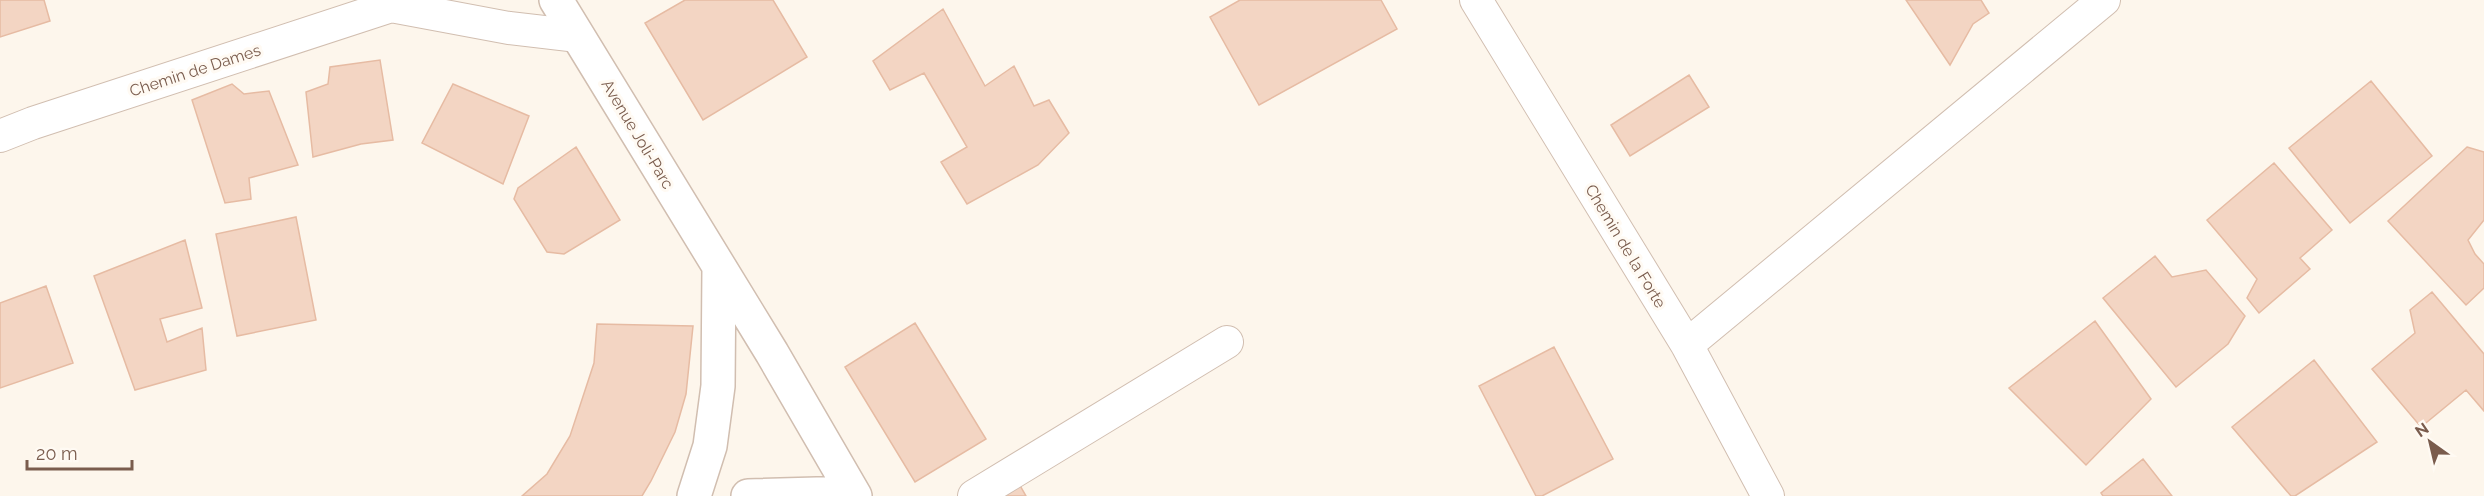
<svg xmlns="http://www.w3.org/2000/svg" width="2484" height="496" font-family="Raleway,sans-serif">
<rect width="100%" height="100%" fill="#fdf6ec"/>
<path fill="#f3d5c3" stroke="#e6bba3" stroke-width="1.5" d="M0 0H44L50 21 0 37Z
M685 0H773L807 57 703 120 645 23Z
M1240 0H1381L1397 29 1259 105 1210 17Z
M1906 0H1981L1989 13 1973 24 1950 65Z
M943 9 985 86 1014 66 1034 106 1049 100 1069 133 1038 165 967 204 941 162 967 147 924 73 890 90 873 61Z
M380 60 393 140 361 144 313 157 306 92 328 84 330 67Z
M1689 75 1709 107 1630 156 1611 125Z
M2371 81 2432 156 2350 223 2289 148Z
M232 84 244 94 269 91 298 165 249 178 251 199 225 203 192 100Z
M453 84 529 116 503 184 422 143Z
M576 147 620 220 564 254 547 252 514 199 518 188Z
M2467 147 2484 152V220L2468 240 2475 254 2484 264V288L2466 305 2388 221Z
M2274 163 2332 230 2300 258 2310 269 2259 313 2247 298 2257 279 2207 220Z
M296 217 316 320 237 336 216 234Z
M185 240 202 308 160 319 167 342 202 328 206 370 135 390 94 276Z
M2155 256 2172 277 2206 270 2245 316 2228 344 2176 387 2103 298Z
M46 286 73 363 0 388V303Z
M2432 292 2484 354V411L2466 390 2421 427 2372 369 2415 333 2410 310Z
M2095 321 2151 399 2086 465 2009 388Z
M915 323 986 439 915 482 845 367Z
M597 324 693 326 686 394 675 432 651 481 642 496H522L547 474 570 436 594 363Z
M1554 347 1613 459 1542 496H1536L1479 386Z
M2314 360 2377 442 2295 496H2291L2232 427Z
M2143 459 2172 496H2103L2101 493Z
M1014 475 1026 496H979Z"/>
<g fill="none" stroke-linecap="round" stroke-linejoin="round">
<defs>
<path id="minor" d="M1476 0 1687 345 1768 496
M0 136 33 123 391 6 509 28 578 36
M1687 345 2104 0
M974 496 1227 342"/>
<path id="tertiary" d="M556 0 772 353 855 496
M694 496 710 446 718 386 719 268
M748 496 853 493"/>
</defs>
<use href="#minor" stroke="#d1beb0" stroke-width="34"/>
<use href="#tertiary" stroke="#d1beb0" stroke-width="36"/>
<use href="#minor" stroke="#fff" stroke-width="32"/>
<use href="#tertiary" stroke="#fff" stroke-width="33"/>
</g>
<g text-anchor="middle" stroke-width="6" stroke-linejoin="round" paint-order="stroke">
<g font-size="16" fill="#7a5c4d" stroke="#fffaf3">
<text transform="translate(195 70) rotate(-18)" y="6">Chemin de Dames</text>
<text transform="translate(638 134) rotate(59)" y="6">Avenue Joli-Parc</text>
<text transform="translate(1626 246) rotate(59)" y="6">Chemin de la Forte</text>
</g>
</g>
<g transform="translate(2430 442) rotate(326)" stroke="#fffaf3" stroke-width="4.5" paint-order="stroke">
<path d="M0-4.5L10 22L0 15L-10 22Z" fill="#7a5c4d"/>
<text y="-9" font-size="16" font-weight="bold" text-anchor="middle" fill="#7a5c4d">N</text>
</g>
<path d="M27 460v9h105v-9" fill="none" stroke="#7a5c4d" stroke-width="3"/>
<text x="36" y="460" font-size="18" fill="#7a5c4d" stroke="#fffaf3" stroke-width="4.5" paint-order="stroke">20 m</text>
</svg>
